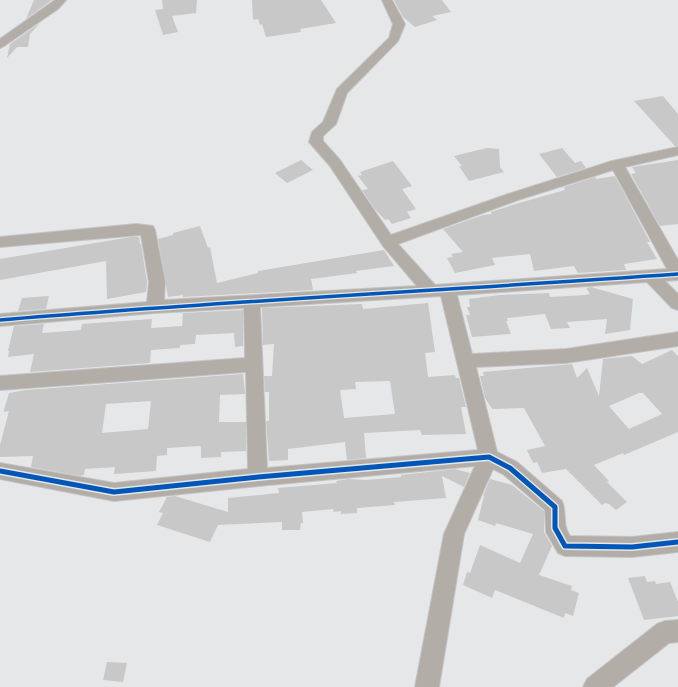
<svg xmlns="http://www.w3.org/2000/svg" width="678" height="687" font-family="'PT Sans Narrow',sans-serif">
<rect width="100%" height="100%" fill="#e6e7e9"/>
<path fill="#c8c8c9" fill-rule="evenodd" d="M34 0H52L26 19Z
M162 0H197L196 13 172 16 178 32 163 35 155 10 163 9Z
M252 0H321L336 23 300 29 301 32 266 37 262 24 260 25 258 19 253 20Z
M394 0H442L451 12 432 16 437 20 415 27 403 17Z
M40 23 30 34 28 47H17L7 58 10 44Z
M663 96 678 114V146H675L634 101Z
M487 148 499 149 500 167 504 172 469 181 459 166H462L454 156Z
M562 148 575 163 581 161 586 168 557 177 539 154Z
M301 160 313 170 287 183 275 173Z
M678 160V224L660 226 631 174 636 173 632 167Z
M393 161 412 186 402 189 416 209 407 212 411 218 392 224 388 219 385 220 374 208 362 190 368 189 358 176 362 175 360 172Z
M615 176 650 242H647L657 259 624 264 626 270 578 273 574 266 534 271 530 254 492 258 495 265 455 273 447 258 453 257 451 254 463 252 443 229 483 215 492 214 491 212 512 205 565 190 564 187 595 177 596 179Z
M200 226 208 248 210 247 217 283 258 273V271L384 250 394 266 356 271 357 273 311 279 313 290 183 297V295L168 297 158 239 173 235V233Z
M131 237H139L140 244H141L147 282 146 292 107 299 106 261 0 280V259Z
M591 287 633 299 630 330 605 334 607 319 567 322 570 328 551 329 545 314 507 318 508 321H506L511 334 472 337 466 315H470L467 307H470L469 299 499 295 549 293 550 297 585 295 590 294 586 288Z
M49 296 46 309 18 311 22 298Z
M428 303 435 352 425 353 428 377 455 375 456 378H459L466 407H461L466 434 422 435 420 430 364 433 366 458 347 460 345 442 288 449V460L269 461 266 421H269V392H265L264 376H272L274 344 263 345 262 308 362 304 363 309ZM390 381 395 414 344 418 340 390 356 389 355 382Z
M243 310V346L235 347 234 333 196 335 195 344 180 345V348L151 350 150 363 30 372 34 354 8 357 9 351H8L14 326 44 324 42 333 81 330 82 324 152 319 151 328 182 326 183 313Z
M672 350 678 356V432L624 455 623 453 594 465 609 481 607 482 627 502 616 510 609 504 605 503 602 505 566 469 542 473 537 462 533 463 527 450 545 446 524 408 492 409 485 398 480 376H484L483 372 572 364 577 378 587 368 599 396 603 359 632 356 642 364ZM639 393H643L662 414 629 429 609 406Z
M243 374 245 394 220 395 219 422H246V451L221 452V457L201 458V447L200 446 167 448V455L157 456 156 471 114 474 115 467 85 469 84 475 80 476 31 467 33 456 0 457V445L9 411 4 412V410L9 393 26 390ZM151 401 148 429 102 433 106 404Z
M455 469 470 473 464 487 442 476 446 498 394 502 395 505 357 508V513L341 514V511L334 512 333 509 302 512 303 523H301L300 530H282V522L218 525 210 542 157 525 163 513 159 512 167 497 175 496 228 512V498L279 493 278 488 337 483 336 481 348 479 366 480 401 477V475Z
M490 479 512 485 544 511V532L552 546 539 575 572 586 571 590 579 593 573 616 565 613 564 618 495 590 492 598 463 585 467 572 470 573 480 545 520 563 533 534 496 523 495 526 478 520 484 496H483Z
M645 576 647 582 655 581 656 584 670 582 678 602V616L644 620 628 578Z
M107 662 127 663 123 682 103 680Z"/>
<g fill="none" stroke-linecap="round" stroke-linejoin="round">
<defs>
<path id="street" d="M55 0H66L58 9 4 46 0 48V39Z
M382 0H392L405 24 398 41 347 93 336 124 323 136V141L340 160 391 235 508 194 612 161 678 147V155L625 167 678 260V280L665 281 678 294V310L672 308 647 282 457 295 472 354 566 349 678 332V346L566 363 476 367 497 452 517 462 562 501C567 513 562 525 570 536L632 537 678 532V552L632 557 565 556 558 553 546 532 545 510 503 474 493 469 464 534 439 687H415L444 534 475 466 258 486 114 501 0 479V463L114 483 248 469 246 372 0 390V376L245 358 244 308 155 313 0 326V314L147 302 149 282 141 235 0 247V237L136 224 153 226 155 230 165 282 164 300 417 286 383 246 330 166 309 142 312 132 323 122 337 89 389 38 393 24ZM613 170 667 269 435 285 398 244 518 200ZM441 296 478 450 267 468 260 307Z
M678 620V642L669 643 613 687H583L587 679 657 624 665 621Z"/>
</defs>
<use href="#street" stroke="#c5c5c6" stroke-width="2"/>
<use href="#street" fill="#b3ada7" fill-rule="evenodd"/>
<defs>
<path id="cycleway-far1" d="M0 320C226 301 452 290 678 274"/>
<path id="cycleway" d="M0 471 114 492 258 477 489 457 510 468 555 507V528L565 546 632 547 678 542"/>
</defs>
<use href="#cycleway-far1" stroke="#e5e7ea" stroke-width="6"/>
<use href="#cycleway" stroke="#e5e7ea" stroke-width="8"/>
<use href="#cycleway-far1" stroke="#0057b8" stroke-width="3.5"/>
<use href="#cycleway" stroke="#0057b8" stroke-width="5"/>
</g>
</svg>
